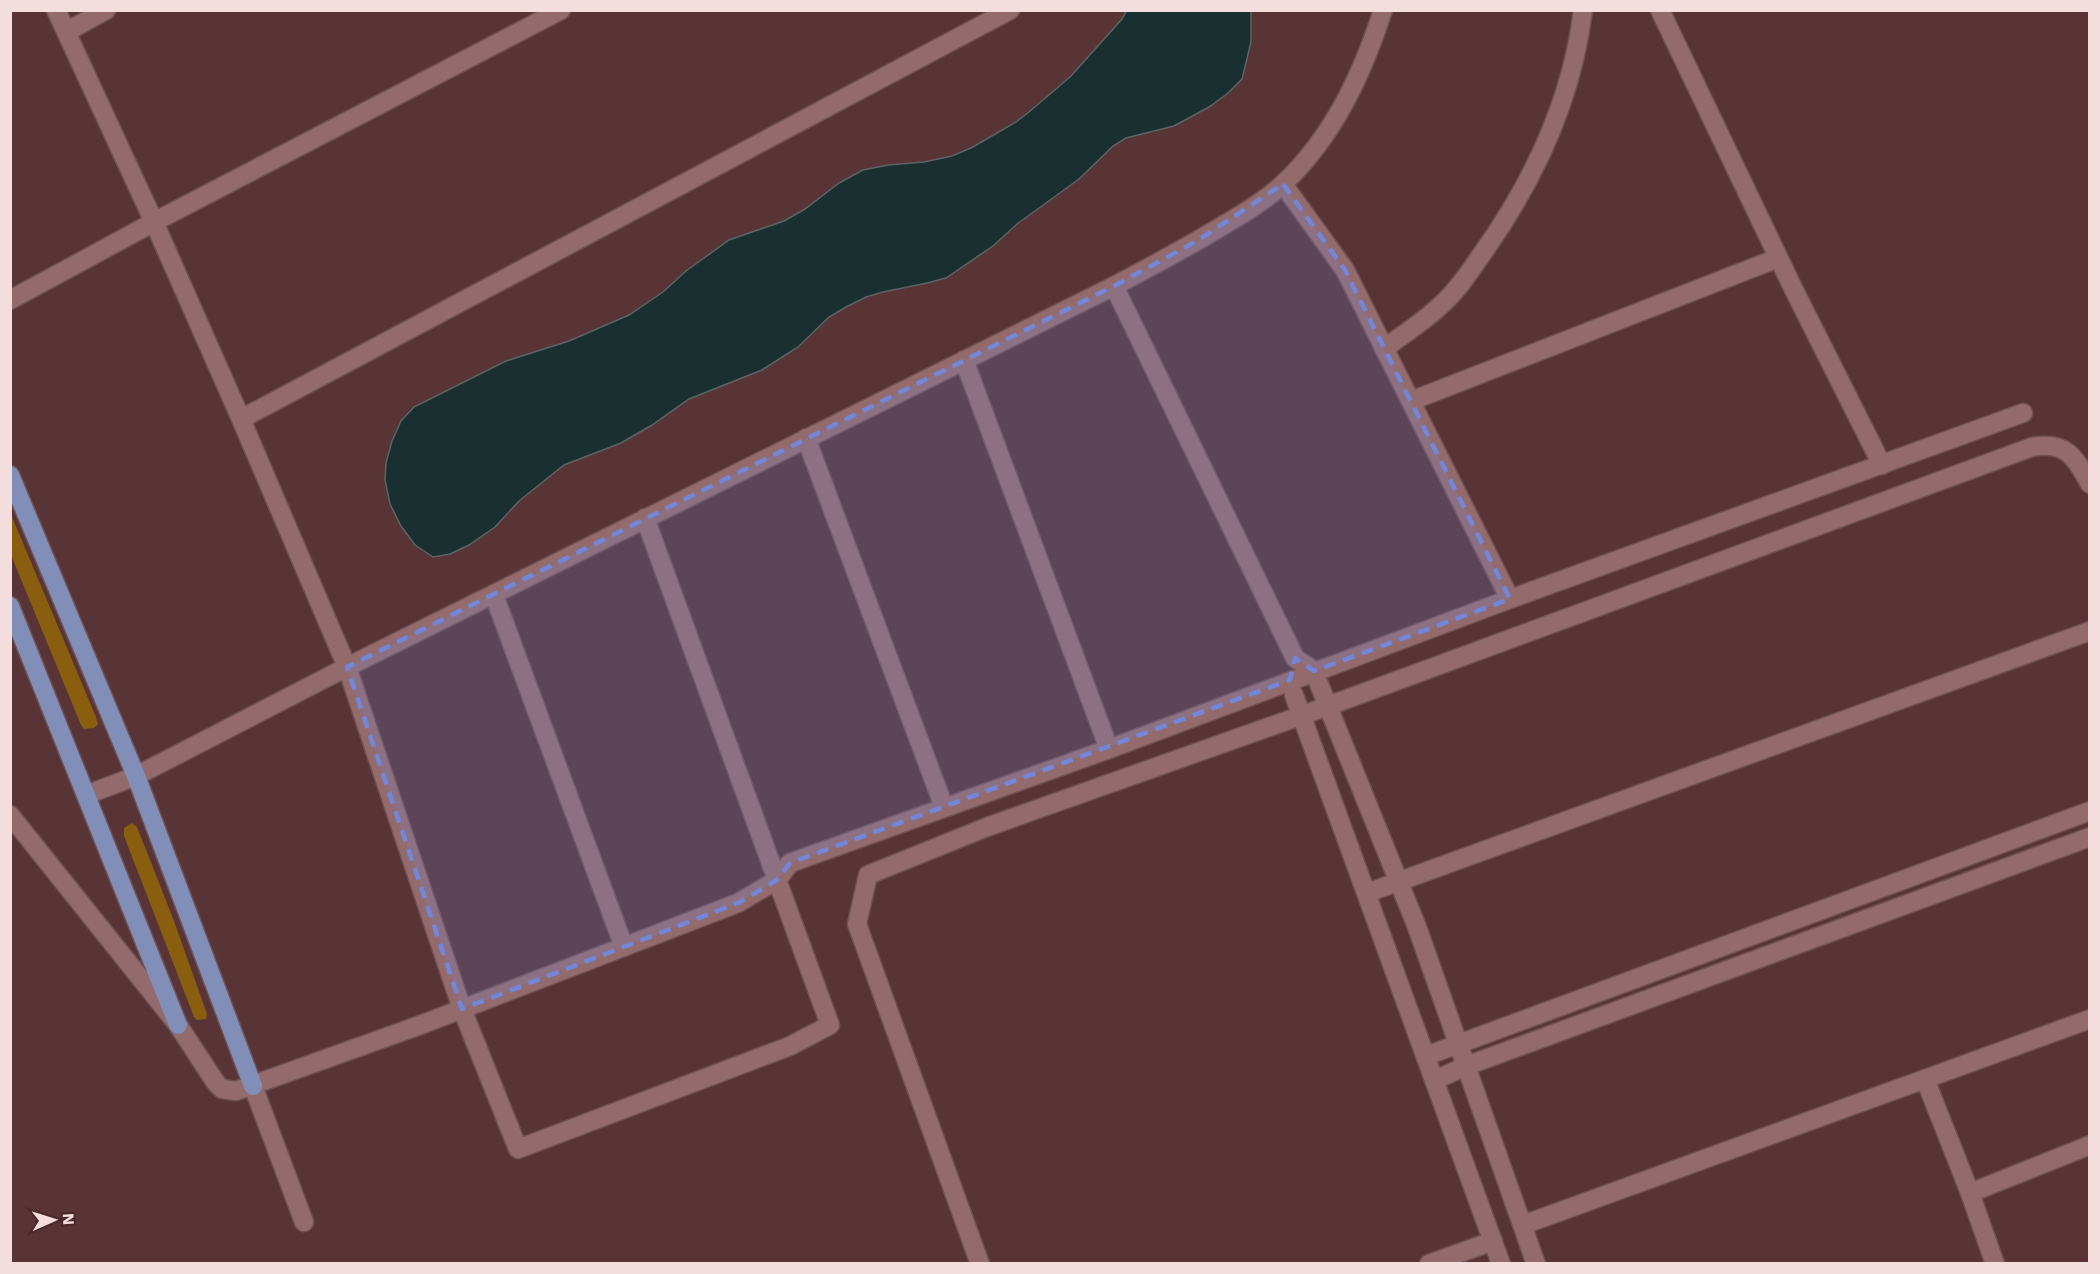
<svg xmlns="http://www.w3.org/2000/svg" width="2100" height="1274" font-family="'Work Sans',sans-serif">
<rect width="100%" height="100%" fill="#583436"/>
<path fill="#895e0f" d="M10 512 96 717 98 724 94 728 84 729 81 725 11 555Z
M132 823 137 827 174 921 207 1014 206 1019 197 1020 194 1017 124 836V828Z"/>
<path fill="#1a3030" stroke="#5b6464" stroke-width="1.5" d="M1127 10 1251 11V42L1242 79 1228 93 1209 107 1174 126 1126 138 1113 146 1079 179 1017 224 993 246 946 278 927 283 883 292 866 297 846 307 829 317 798 347 762 370 689 399 652 425 621 443 564 465 519 501 495 527 469 545 450 554 433 557 415 545 401 526 390 504 385 480 386 463 392 441 401 421 414 407 506 361 569 341 629 315 663 292 686 271 729 240 784 221 805 209 839 183 863 170 888 165 924 162 952 156 973 147 1016 122 1029 112 1071 76 1122 19Z"/>
<g fill="none" stroke-linecap="round" stroke-linejoin="round">
<defs>
<path id="minor" d="M56 10 154 222 241 419 347 667 462 1009 518 1149 790 1046 830 1025 645 518
M1660 10 1793 288 1882 465
M66 32 106 10
M1283 184 1345 270 1510 599
M1114 286 1295 658 1314 671
M10 300 154 222 561 10
M1384 349C1403 334 1425 321 1442 304 1458 290 1470 271 1482 254 1534 181 1572 100 1583 10
M964 360 1109 749
M1411 401 1778 258
M241 419 1010 10
M806 438 944 807
M494 595 624 947
M1319 684 1417 927 1536 1264
M1294 695 1501 1264
M86 795 136 776 347 667 1114 286C1152 266 1190 246 1227 223 1246 212 1267 199 1283 184 1333 137 1362 75 1383 10
M10 815 178 1025 216 1083 222 1089 236 1091 423 1024 738 903 777 880 790 863 1109 749 1510 599 2023 413
M1367 893 2090 631
M1426 1056 2090 811
M1925 1079 1970 1193 1995 1264
M1435 1080 1466 1066 2090 837
M253 1086 304 1222
M1970 1193 2090 1145
M1523 1225 2090 1019
M980 1264 857 924 868 875 987 827 1328 706 2032 447C2066 441 2074 456 2090 484
M1429 1264 1493 1241"/>
<path id="major" d="M10 475 136 776 253 1086
M10 606 178 1025"/>
</defs>
<use href="#minor" stroke="#705153" stroke-width="21"/>
<use href="#major" stroke="#705153" stroke-width="21"/>
<use href="#minor" stroke="#946b6c" stroke-width="18"/>
<use href="#major" stroke="#808eb8" stroke-width="18"/>
</g>
<path fill="#7387da" fill-opacity="0.2" stroke="#7387da" stroke-width="4.5" stroke-dasharray="12 8" stroke-linejoin="round" d="M1283 184 1345 270 1510 599 1314 671 1295 658 1290 680 790 863 777 880 738 903 462 1009 347 667 1114 286 1197 241Z"/>
<rect width="2100" height="1274" fill="none" stroke="#f4dddd" stroke-width="24"/>
<g transform="translate(54 1220) rotate(87)" stroke="#4c292c" stroke-width="4.5" paint-order="stroke">
<path d="M0-4.5L10 22L0 15L-10 22Z" fill="#f4dddd"/>
<text y="-9" font-size="16" font-weight="bold" text-anchor="middle" fill="#f4dddd">N</text>
</g>
</svg>
